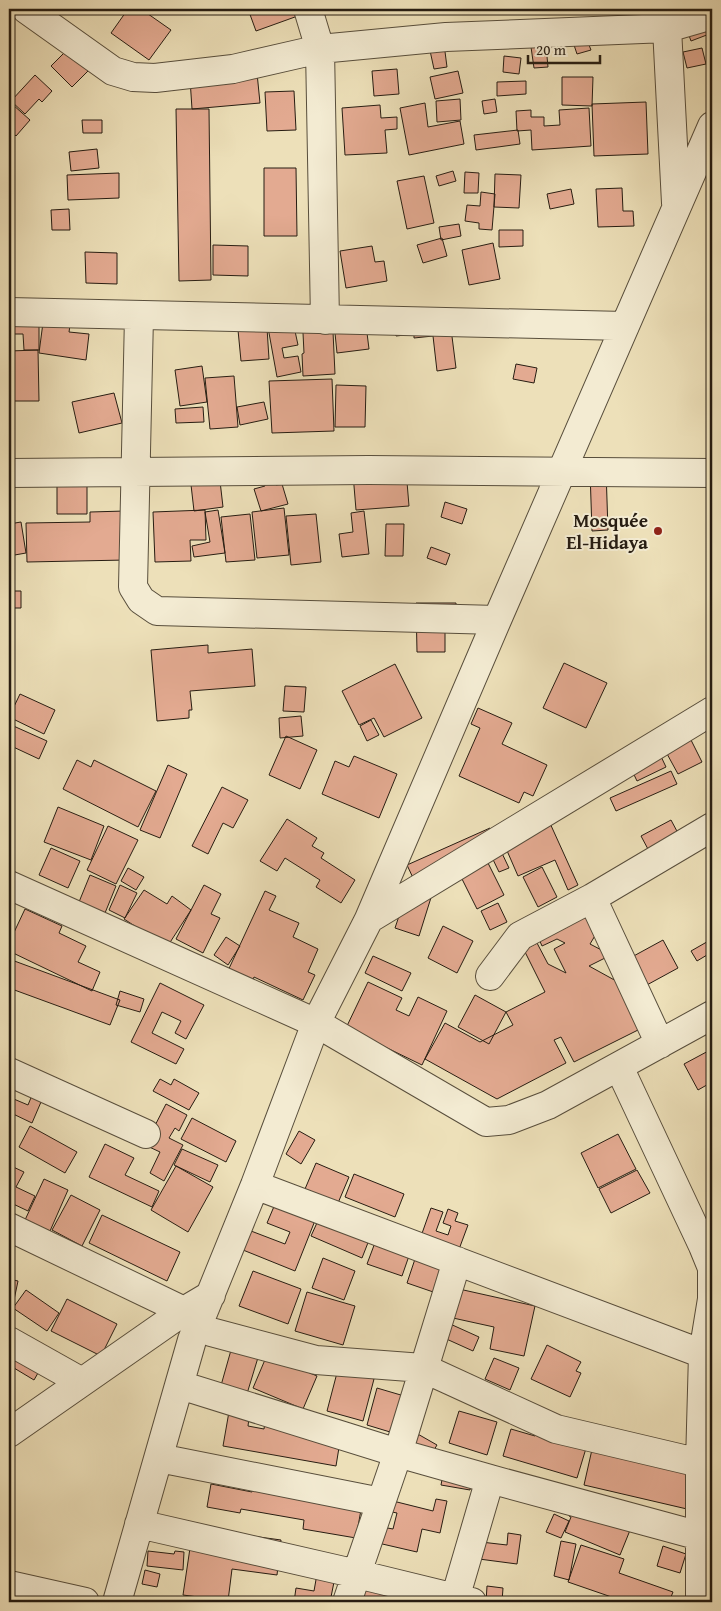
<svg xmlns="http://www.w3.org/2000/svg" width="721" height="1611" font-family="'Gentium Book Plus',serif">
<rect width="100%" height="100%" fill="#ede0b9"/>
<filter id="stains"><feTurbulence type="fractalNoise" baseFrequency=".004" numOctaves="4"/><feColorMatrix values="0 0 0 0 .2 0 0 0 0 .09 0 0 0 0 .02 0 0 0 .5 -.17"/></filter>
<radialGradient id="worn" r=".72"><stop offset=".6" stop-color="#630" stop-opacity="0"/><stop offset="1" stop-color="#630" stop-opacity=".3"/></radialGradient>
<path fill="#e3aa91" stroke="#271d12" d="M128 9H141L171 30 149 60 111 33Z
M248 9H304L306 13 256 31Z
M712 9V33L691 41 687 30Z
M587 40 591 50 577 54 574 45Z
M75 42 96 63 72 87 51 66Z
M444 44 447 67 434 69 429 46Z
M546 46 548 67 534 68 531 47Z
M702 48 706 64 687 68 683 52Z
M504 56 521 58 519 74 503 72Z
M397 69 399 94 374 96 372 71Z
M458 71 463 93 435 99 430 77Z
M257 73 260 103 192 109 190 79Z
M35 75 52 91 42 102 39 99 25 114 11 101Z
M562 77H593L592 106 562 105Z
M526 81V94L497 96V82Z
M294 91 296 130 267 131 265 92Z
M460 99 461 120 437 122 436 101Z
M495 99 497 112 484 114 482 101Z
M646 102 648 154 594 156 592 104Z
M425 103 428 127 460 121 464 144 409 155 400 108Z
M12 104 30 120 16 136 9 129V108Z
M380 105 381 118 397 117V129L385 130 387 153 345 155 342 108Z
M589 108 591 146 532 150 531 130 517 131 516 111 531 110V117H544V126L560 125 559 110Z
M176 109H209L211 280 179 281Z
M82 120H102V133H83Z
M518 130 520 144 476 150 474 135Z
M97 149 99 168 71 171 69 152Z
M264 168H296L297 236H264Z
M453 171 456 181 439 186 436 176Z
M465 172 479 173 478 193H464Z
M119 173V198L68 200 67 175Z
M495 174 521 175 519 208 494 207Z
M424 176 434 223 407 229 397 181Z
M622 188 623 211H633L634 226 598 227 596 189Z
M571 189 574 204 550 209 547 194Z
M481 192 495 194 492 230 479 229V223L465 221 467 205 480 206Z
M69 209 70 230H52L51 210Z
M459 224 461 236 441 240 439 227Z
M499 230H523V246L499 247Z
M442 238 447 256 423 263 417 245Z
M493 243 500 279 469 285 462 250Z
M213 245 248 246V276L213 275Z
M372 246 375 262 384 261 387 281 346 288 340 251Z
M85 252 117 253V284L86 283Z
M364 309 369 349 337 353 333 313Z
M332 311 335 374 303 376 302 354 304 353 302 313Z
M449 313 456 368 437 371 433 336 414 338V334L396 336 394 320Z
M44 315 71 319 69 332 89 334 86 360 39 353Z
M292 317 298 345 282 348 284 358 298 356 301 372 277 377 267 322Z
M13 318H39V350H24L23 334H13Z
M267 328 269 359 241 361 238 330Z
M38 350 39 401H11L9 351Z
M516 364 537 368 534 383 513 379Z
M202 366 207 402 180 406 175 370Z
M234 376 238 427 210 429 205 378Z
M332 379 334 431 272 433 269 381Z
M336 385 366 386 365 427H335Z
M114 393 122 423 79 433 72 402Z
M264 402 268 419 240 425 237 407Z
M203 407 204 422 176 423 175 409Z
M405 458 409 506 356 510 352 462Z
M270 461 276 485 282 484 288 504 261 511 254 489 265 486 259 464Z
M57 465H87V514H57Z
M606 470 608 530 592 531 590 471Z
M190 476 220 481 223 507 194 511Z
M445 502 467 509 462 524 441 517Z
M284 508 289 555 257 558 252 512Z
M205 510 206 540H190L191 561 155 562 153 512Z
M218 510 225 553 194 557 192 546 210 542 205 512Z
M125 511 126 560 27 562 26 523 90 522V512Z
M364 511 369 554 342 557 339 534 353 532 351 513Z
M250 514 255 560 226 562 221 517Z
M316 514 321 562 291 565 286 516Z
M21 522 26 553 9 556V524Z
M386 524H404L403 556H385Z
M431 547 450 554 446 565 427 558Z
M9 591H21V608H9Z
M416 603H456V624H445V652H417Z
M208 645V653L252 649 255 686 190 691 192 710H189V718L157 721 151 650Z
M564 663 607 683 586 728 543 708Z
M395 664 422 718 384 737 374 718 359 725 342 691Z
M285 686 306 687 304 712 283 711Z
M20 694 55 710 44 734 9 717Z
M478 708 512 723 502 744 547 765 533 796 524 792 519 803 459 776 480 728 471 724Z
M301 716 303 736 280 738 279 718Z
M371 720 379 735 367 741 360 726Z
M9 724 47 741 39 759 9 745Z
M286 736 317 750 300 789 269 775Z
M691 740 702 762 678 774 666 752Z
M657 748 666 767 637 781 628 762Z
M354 756 397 774 379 818 322 794 335 761 349 767Z
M77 760 91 767 94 760 156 791 138 827 63 789Z
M168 765 187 774 160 838 140 830Z
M671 771 677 784 616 811 610 798Z
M222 787 248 800 233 828 223 823 208 854 192 846Z
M58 807 104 826 91 860 44 842Z
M544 810 578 885 568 890 555 860 518 876 498 830Z
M287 819 317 838 312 846 324 853 321 858 355 880 341 903 316 887 320 880 285 858 277 871 260 861Z
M671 820 679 835 649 851 641 836Z
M108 826 138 840 116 884 87 870Z
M490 828 509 868 499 872 487 847 414 880 407 865Z
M51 848 80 861 68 888 39 875Z
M482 851 504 895 477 909 455 865Z
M542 867 557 897 538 907 523 877Z
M128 868 144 877 136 890 121 881Z
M90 875 116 886 105 913 79 902Z
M120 885 137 893 125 918 109 910Z
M204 885 221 894 211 914 220 918 203 953 176 939Z
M434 888 419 936 395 928 404 901Z
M144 890 167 904 172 896 191 910 167 947 124 919Z
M265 891 276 896 269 910 299 923 293 937 318 949 308 972 315 975 303 1000 254 977 250 986 226 975Z
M498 903 507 922 490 930 481 911Z
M25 909 62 926 59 933 86 946 78 962 100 972 92 991 9 951V943Z
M586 915 596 934 590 944 611 955 589 966 618 982 644 1027 574 1062 561 1037 554 1040 566 1063 497 1099 425 1059 445 1023 480 1042 513 1025 506 1012 545 992 524 950 537 943 548 964 566 973 554 949 565 943 557 939 542 946 539 939Z
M443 926 473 941 457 973 428 958Z
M226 937 240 946 228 965 214 955Z
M712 939V952L697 961 691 951Z
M663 940 678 968 645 986 630 958Z
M373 956 411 973 402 991 365 973Z
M9 959 120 1000 110 1025 9 988Z
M368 982 402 998 396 1010 409 1016 418 997 447 1011 422 1065 346 1028Z
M160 983 204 1005 186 1039 175 1033 181 1021 162 1012 152 1033 184 1049 176 1064 131 1042Z
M120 991 144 999 140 1012 116 1005Z
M475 995 506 1012 489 1044 458 1027Z
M712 1049V1082L698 1090 684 1064Z
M160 1079 171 1085 174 1079 199 1093 189 1110 153 1091Z
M37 1083 47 1088 32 1123 9 1112V1097L28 1105Z
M166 1104 187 1115 179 1131 175 1128 169 1138 183 1145 164 1181 150 1173 160 1152 145 1145Z
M192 1118 236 1141 226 1162 181 1139Z
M30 1126 77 1152 65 1173 19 1147Z
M299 1131 315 1140 301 1164 286 1154Z
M618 1134 636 1169 598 1188 581 1153Z
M105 1144 134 1158 125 1175 159 1191 152 1207 89 1177Z
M182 1149 218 1165 210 1182 174 1165Z
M316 1163 349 1177 338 1203 305 1189Z
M9 1165 24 1172 16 1187 35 1196 28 1211 9 1202Z
M176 1166 213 1187 188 1232 151 1210Z
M637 1170 650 1193 611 1213 599 1189Z
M354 1174 404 1194 395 1217 345 1197Z
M44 1179 68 1190 50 1231 25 1220Z
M71 1195 100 1210 82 1246 52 1230Z
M278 1197 318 1213 295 1271 243 1250 251 1231 285 1244 290 1232 267 1223Z
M431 1208 443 1212 436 1231 448 1235 451 1226 443 1223 448 1209 458 1213 455 1221 468 1225 458 1252 420 1239Z
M321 1214 371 1235 362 1258 311 1236Z
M102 1215 180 1252 167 1281 89 1243Z
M376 1240 410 1253 402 1276 367 1264Z
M323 1258 355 1271 344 1300 312 1288Z
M415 1259 450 1271 442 1295 407 1283Z
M253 1271 301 1289 288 1324 239 1306Z
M9 1279 18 1281 14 1300 9 1299Z
M459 1289 535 1306 524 1356 490 1349 494 1327 453 1318Z
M26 1290 59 1313 47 1331 13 1308Z
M307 1292 355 1306 343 1345 295 1331Z
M67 1299 117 1324 101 1356 51 1331Z
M448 1323 479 1337 473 1351 442 1337Z
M233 1343 260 1351 246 1397 220 1389Z
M547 1345 581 1362 576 1371 581 1373 570 1397 531 1379Z
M14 1349 42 1366 34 1380 9 1365V1358Z
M267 1355 317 1376 303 1409 253 1388Z
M494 1358 519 1368 510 1390 485 1379Z
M338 1369 374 1379 363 1421 327 1411Z
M377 1388 411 1398 400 1435 367 1425Z
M230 1406 250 1410 248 1426 264 1429 266 1415 342 1429 336 1466 223 1446Z
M459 1411 497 1422 487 1455 449 1443Z
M511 1429 535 1436 536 1433 587 1445 577 1478 503 1456Z
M416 1433 437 1445 431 1455 411 1442Z
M593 1445 696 1469 687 1509 584 1485Z
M444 1469 473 1474 470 1490 441 1485Z
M255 1476 362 1504 356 1538 303 1529 304 1520 241 1509 240 1513 207 1507 211 1484 252 1492Z
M579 1489 637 1513 620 1555 565 1532 571 1517 569 1516Z
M385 1499 433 1511 436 1499 447 1501 440 1533 422 1529 417 1552 378 1543 382 1527 393 1529 397 1513 382 1510Z
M554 1514 569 1521 561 1538 546 1532Z
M193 1528 281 1540 277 1575 232 1569 228 1601 183 1595Z
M508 1533 521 1535 517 1564 479 1559 481 1542 507 1545Z
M561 1541 576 1544 569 1580 554 1576Z
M581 1545 624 1559 619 1573 673 1592 669 1602H626L568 1582Z
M663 1546 686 1554 680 1573 657 1566Z
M148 1551 174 1554 175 1551 184 1552 183 1570 147 1566Z
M363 1566 443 1602H358Z
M145 1570 160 1574 157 1587 142 1584Z
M317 1574 335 1577 330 1602H294L296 1588 314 1591Z
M487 1586 503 1588 502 1602H486Z"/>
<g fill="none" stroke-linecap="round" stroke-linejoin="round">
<defs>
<path id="minor" d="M26 9 113 71 133 77 155 78 233 69 320 49 446 37 667 28 712 15
M308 9 320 49 325 320
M662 9 667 28 676 203
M9 312 625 326
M139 316 133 587 141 600 157 611 497 620
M9 473 369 470 712 473
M9 885 316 1023 486 1122 509 1120 548 1105 712 1015
M592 898 660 1044
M369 919 712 711
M490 976 520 936 592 898 712 827
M619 1067 703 1246 712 1268V1299L703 1354 700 1463V1602
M9 1072 146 1134
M255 1185 703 1354
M9 1227 184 1311
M211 1332 316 1360 423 1368 556 1429 700 1463
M9 1341 82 1382
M180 1385 398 1453 490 1479 454 1602
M9 1433 184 1311 211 1295
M159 1458 381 1502
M490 1479 700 1536
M139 1524 357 1574 472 1602
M9 1585 85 1602
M117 1602 192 1340 255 1185 316 1023 369 919 497 620 712 126
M347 1602 398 1453 457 1261"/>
</defs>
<use href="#minor" stroke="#584e3c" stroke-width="30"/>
<use href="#minor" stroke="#f3ebd2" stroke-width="28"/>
</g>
<circle fill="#8f2418" stroke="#f3ebd2" stroke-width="2" cx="658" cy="531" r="5"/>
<g text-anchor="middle" stroke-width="4" stroke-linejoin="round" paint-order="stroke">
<g font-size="19" font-weight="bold" fill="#271d12" stroke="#f3ebd2" text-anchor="end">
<text x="648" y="527">Mosquée<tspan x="648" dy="22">El-Hidaya</tspan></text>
</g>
</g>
<rect width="721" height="1611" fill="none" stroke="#ede0b9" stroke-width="30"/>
<rect x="10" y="10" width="701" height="1591" fill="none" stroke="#271d12" stroke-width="2.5"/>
<rect x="15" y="15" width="691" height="1581" fill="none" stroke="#271d12"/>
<path d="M528 55v8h72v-8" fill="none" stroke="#271d12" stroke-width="2.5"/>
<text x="536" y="55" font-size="15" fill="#271d12" stroke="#f3ebd2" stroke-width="4" paint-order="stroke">20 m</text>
<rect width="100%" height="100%" filter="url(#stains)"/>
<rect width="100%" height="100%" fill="url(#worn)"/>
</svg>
